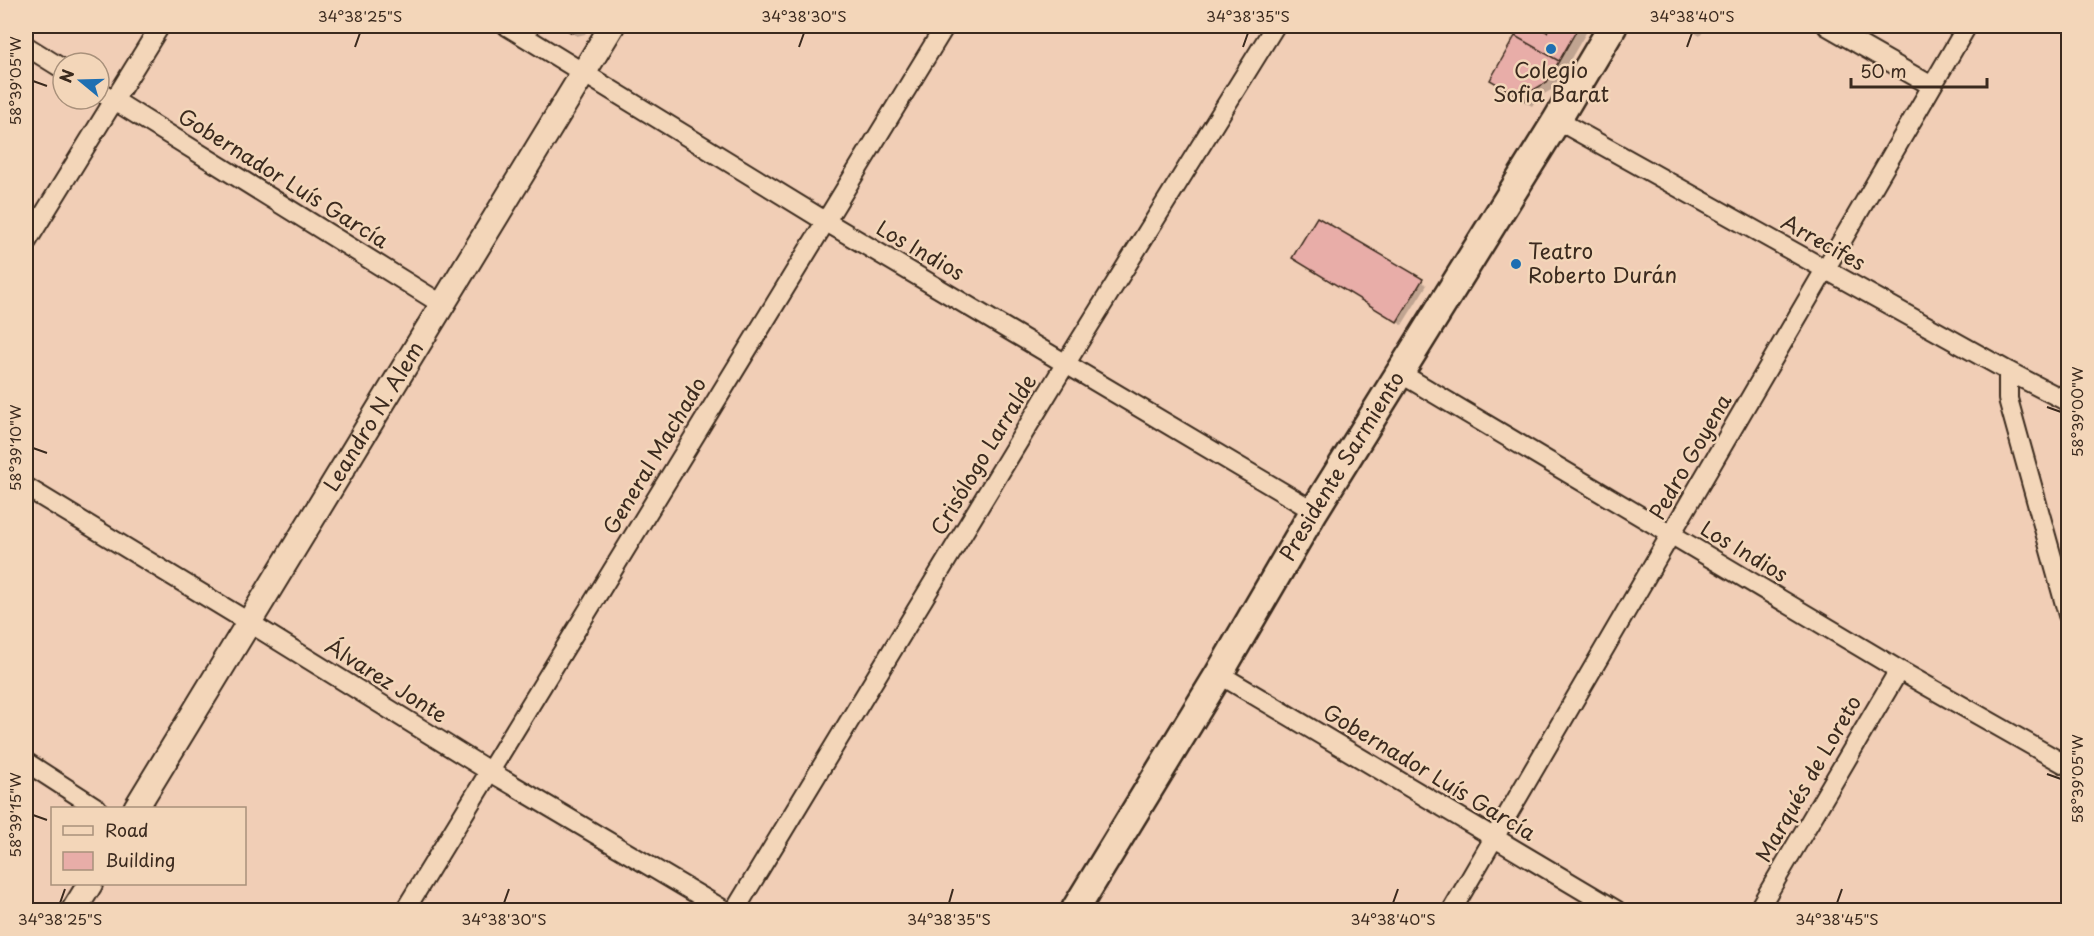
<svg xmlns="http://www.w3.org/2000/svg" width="2094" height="936" font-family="'Playpen Sans',sans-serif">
<rect width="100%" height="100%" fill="#f1ceb6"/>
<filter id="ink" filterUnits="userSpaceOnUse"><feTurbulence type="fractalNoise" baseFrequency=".0167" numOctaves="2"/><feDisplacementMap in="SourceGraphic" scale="12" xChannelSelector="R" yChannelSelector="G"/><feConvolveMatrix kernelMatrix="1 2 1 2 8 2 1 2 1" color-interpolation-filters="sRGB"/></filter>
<g filter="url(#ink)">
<path fill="#0003" d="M560 26H590L585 34 577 36Z
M1522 26H1533L1547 34 1552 26H1590L1553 89 1537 98 1532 106 1498 87 1492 80Z
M1684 26H1707L1700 36Z
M1317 219 1427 285 1402 325 1299 262Z"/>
<path fill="#e8ada8" stroke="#3b2a1e" stroke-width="1.5" d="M560 26H583L581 30 572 33Z
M1521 26H1536L1547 32 1550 26H1579L1559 61 1515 36Z
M1515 36 1559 61 1547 82 1530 92 1525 100 1490 80Z
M1317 217 1423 279 1397 322 1292 258Z"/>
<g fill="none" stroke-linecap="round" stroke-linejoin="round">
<defs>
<path id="minor" d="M507 26 825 221 1314 511
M1827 26 1932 86
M26 46 63 69
M99 91 443 305
M1557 120 2008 371 2068 402
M26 243 160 26
M2008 371V399L2068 615
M1400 373 1899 670 2068 766
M26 487 250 623 489 771 724 910
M1219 674 1616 910
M26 762 97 808
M405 910 945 26
M735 910 1066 363 1275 26
M1452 910 1967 26
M1758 910 1899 670"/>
<g id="tertiary">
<path id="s1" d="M136 808 612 26"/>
<path d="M74 910 90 884"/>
</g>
<g id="secondary">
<path id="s2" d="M1075 910 1219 674 1314 511 1557 120 1613 26"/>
</g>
</defs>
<use href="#minor" stroke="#3b2a1e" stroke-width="22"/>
<use href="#tertiary" stroke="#3b2a1e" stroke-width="28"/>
<use href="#secondary" stroke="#3b2a1e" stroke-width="32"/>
<use href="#minor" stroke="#f3d6b9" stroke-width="18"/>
<use href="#tertiary" stroke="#f3d6b9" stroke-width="24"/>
<use href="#secondary" stroke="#f3d6b9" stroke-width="27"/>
</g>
</g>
<path fill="none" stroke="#3b2a1e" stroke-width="2" d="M355 47 360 33M799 47 804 33M1243 47 1248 33M1687 47 1692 33M33 81 47 86M2047 407 2061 412M33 448 47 453M2047 774 2061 779M33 815 47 820M60 903 65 889M504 903 509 889M949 903 953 889M1393 903 1398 889M1837 903 1842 889"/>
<g fill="#1f6fb2" stroke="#f3d6b9" stroke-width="2">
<circle cx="1551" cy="49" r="6"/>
<circle cx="1516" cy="264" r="6"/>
</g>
<g text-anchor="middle" stroke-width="5" stroke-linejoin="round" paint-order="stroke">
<g font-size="21" fill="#3b2a1e" stroke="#f3d6b9">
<text x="1551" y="78">Colegio<tspan x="1551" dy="24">Sofia Barat</tspan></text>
<text x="1528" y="259" text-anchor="start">Teatro<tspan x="1528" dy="24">Roberto Durán</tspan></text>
</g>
<g font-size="21" fill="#3b2a1e" stroke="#f3d6b9">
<text transform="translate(283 179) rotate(32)" y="7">Gobernador Luís García</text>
<text transform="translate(1823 243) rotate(29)" y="7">Arrecifes</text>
<text transform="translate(920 251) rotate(30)" y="7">Los Indios</text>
<text dy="7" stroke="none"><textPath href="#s1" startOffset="458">Leandro N. Alem</textPath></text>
<text transform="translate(984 455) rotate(-59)" y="7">Crisólogo Larralde</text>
<text transform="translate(655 456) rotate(-59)" y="7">General Machado</text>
<text transform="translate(1691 457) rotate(-60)" y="7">Pedro Goyena</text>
<text dy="7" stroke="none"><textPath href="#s2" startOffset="518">Presidente Sarmiento</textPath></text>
<text transform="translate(1744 552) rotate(31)" y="7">Los Indios</text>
<text transform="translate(386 681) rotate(32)" y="7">Álvarez Jonte</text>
<text transform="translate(1429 773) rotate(31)" y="7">Gobernador Luís García</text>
<text transform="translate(1809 779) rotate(-60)" y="7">Marqués de Loreto</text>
</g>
</g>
<rect width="2094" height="936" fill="none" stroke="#f3d6b9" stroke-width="66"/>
<rect x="51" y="807" width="195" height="78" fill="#f3d6b9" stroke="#a9917b" stroke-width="1.5"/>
<rect x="63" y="826" width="30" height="9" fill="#f3d6b9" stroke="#a9917b" stroke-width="1.5"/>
<text x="105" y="837" font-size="18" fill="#3b2a1e">Road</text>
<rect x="63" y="852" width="30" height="18" fill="#e8ada8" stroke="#a9917b" stroke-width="1.5"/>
<text x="105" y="867" font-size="18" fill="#3b2a1e">Building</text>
<g transform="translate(81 81) rotate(289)"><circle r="28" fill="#f3d6b9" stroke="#a9917b" stroke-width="1.5"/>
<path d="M0-4.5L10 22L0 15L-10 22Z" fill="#1f6fb2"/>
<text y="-9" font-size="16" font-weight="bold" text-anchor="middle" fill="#3b2a1e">N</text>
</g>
<path d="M1851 78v9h136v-9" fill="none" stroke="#3b2a1e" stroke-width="3"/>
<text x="1860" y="78" font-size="18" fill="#3b2a1e" stroke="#f3d6b9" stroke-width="4.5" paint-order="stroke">50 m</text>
<rect x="33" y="33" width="2028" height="870" fill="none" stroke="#3b2a1e" stroke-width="2"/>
<g font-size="15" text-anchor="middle" fill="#3b2a1e">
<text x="360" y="22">34°38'25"S</text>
<text x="804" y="22">34°38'30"S</text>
<text x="1248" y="22">34°38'35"S</text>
<text x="1692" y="22">34°38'40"S</text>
<text transform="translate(16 81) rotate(-90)" y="5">58°39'05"W</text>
<text transform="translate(2078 412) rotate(-90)" y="5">58°39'00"W</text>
<text transform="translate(16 448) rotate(-90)" y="5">58°39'10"W</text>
<text transform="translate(2078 779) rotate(-90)" y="5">58°39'05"W</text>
<text transform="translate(16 815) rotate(-90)" y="5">58°39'15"W</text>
<text x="60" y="925">34°38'25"S</text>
<text x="504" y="925">34°38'30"S</text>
<text x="949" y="925">34°38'35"S</text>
<text x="1393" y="925">34°38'40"S</text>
<text x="1837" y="925">34°38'45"S</text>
</g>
</svg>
